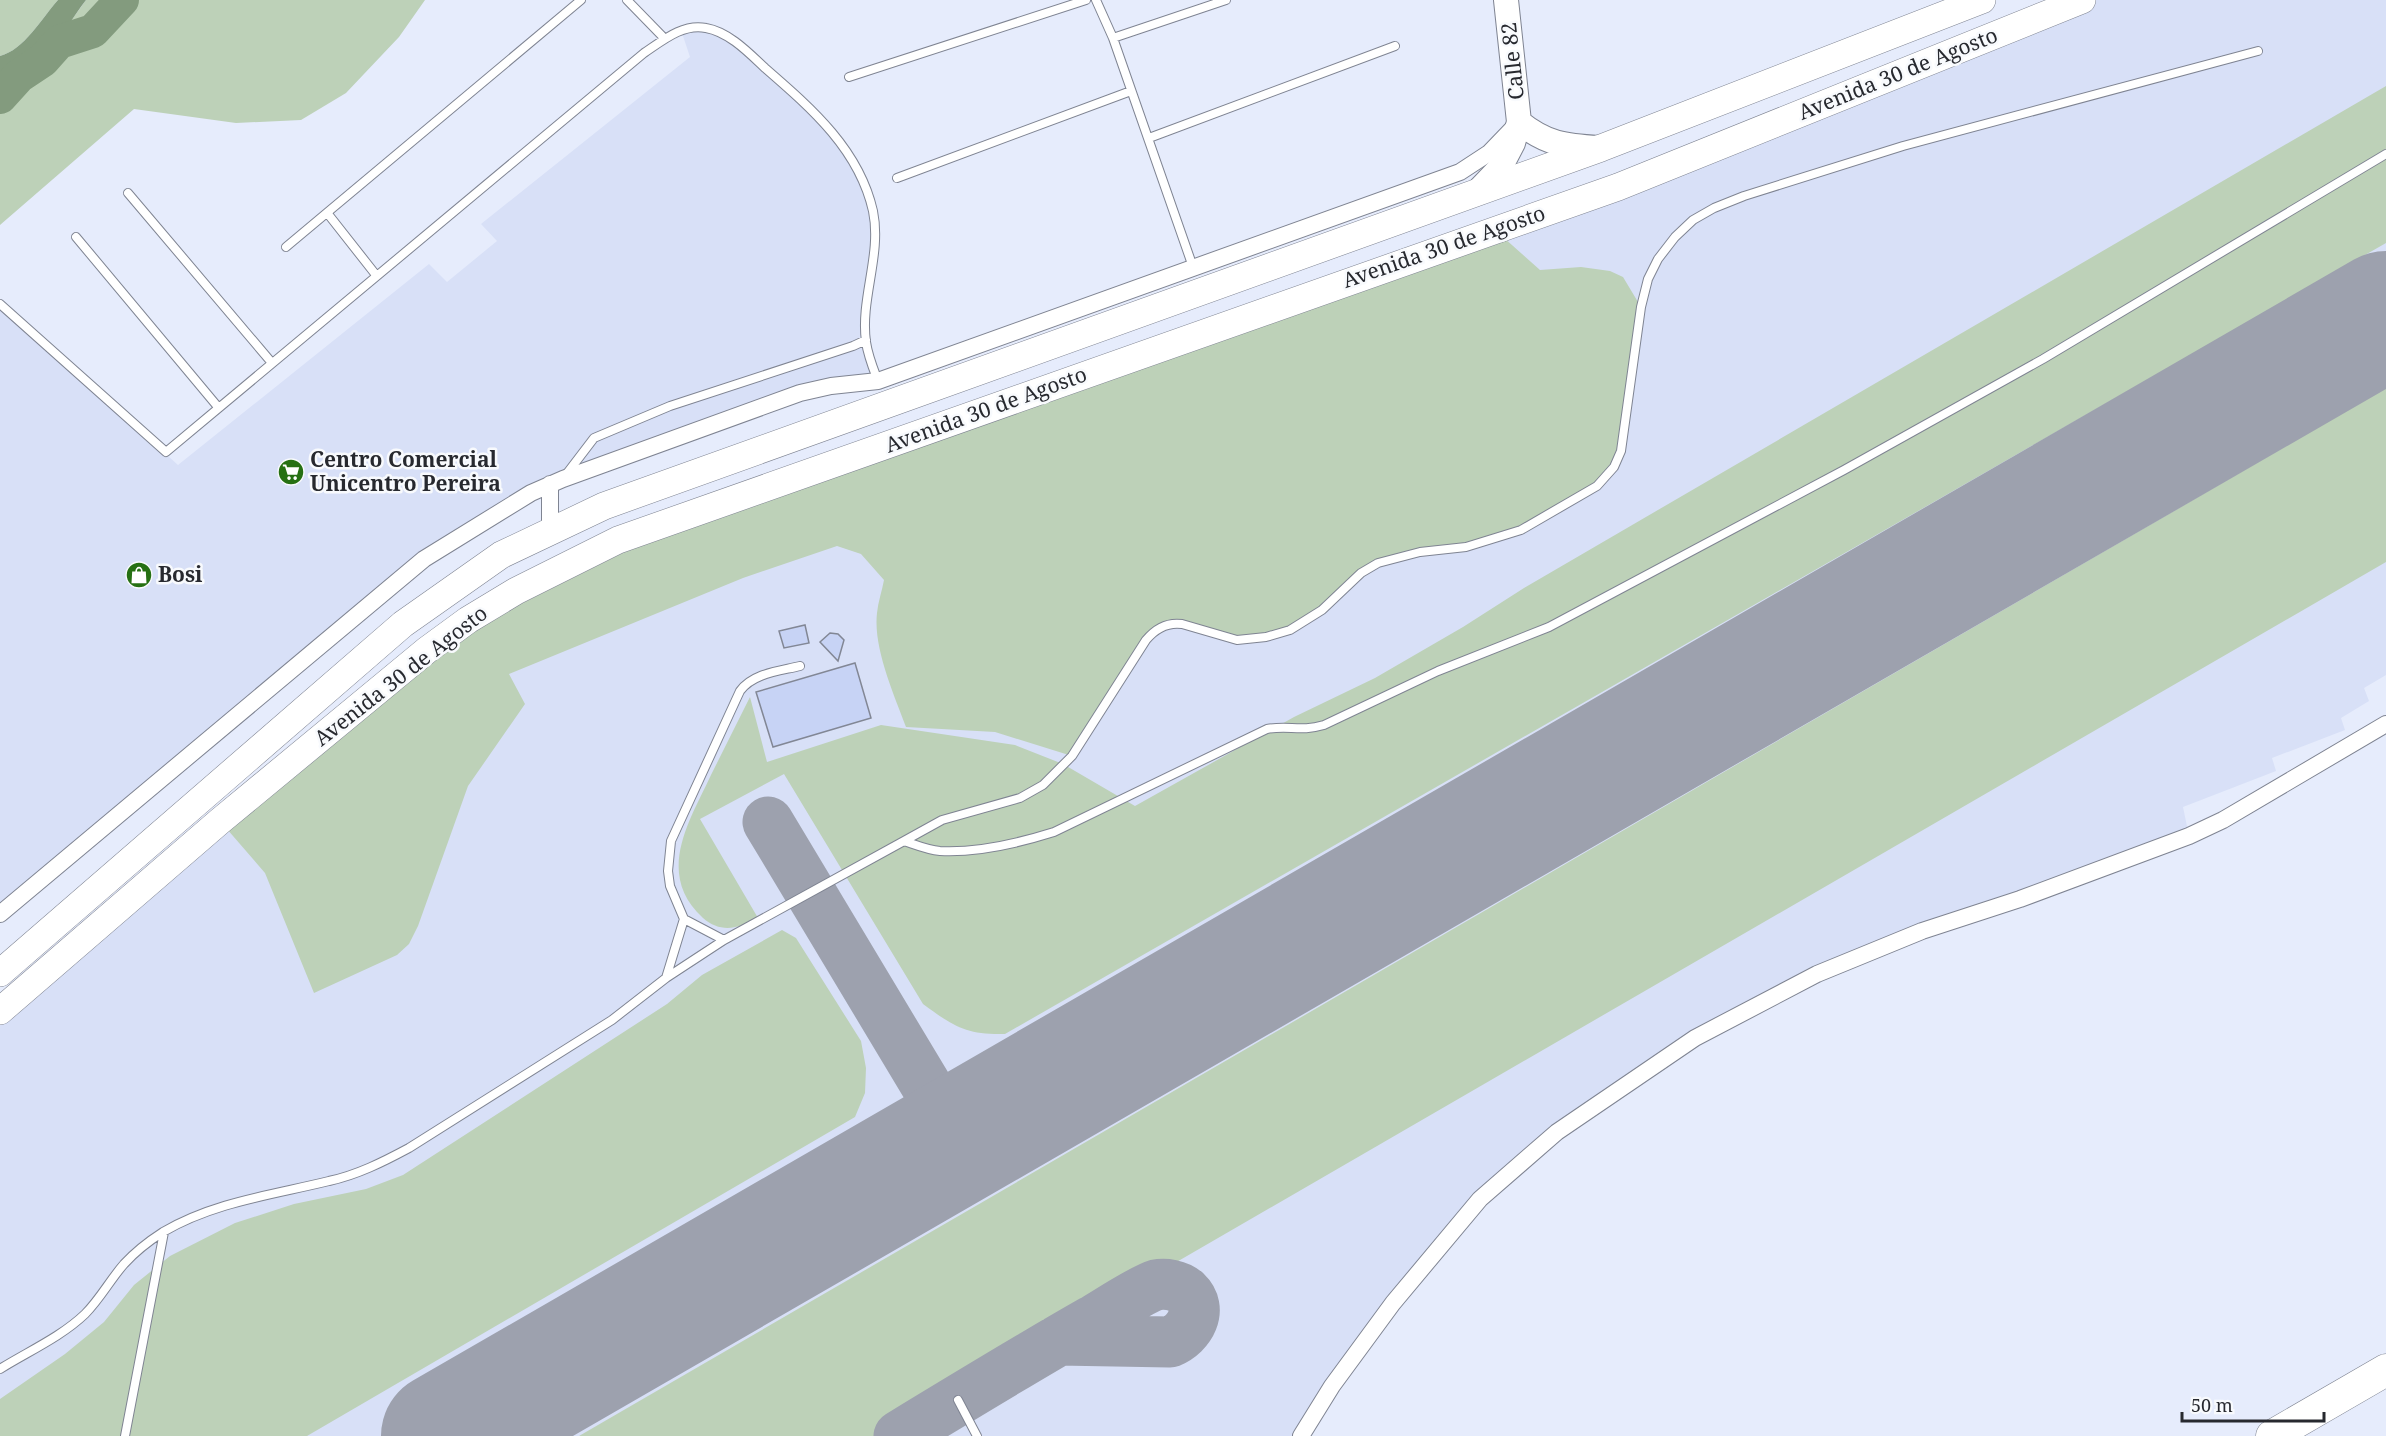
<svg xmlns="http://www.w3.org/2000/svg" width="2386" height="1436" font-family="'Noto Serif',serif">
<rect width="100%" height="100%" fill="#e6ecfc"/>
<path fill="#d8e0f7" d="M2082 0H2386V675L2364 688 2369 701 2341 718 2345 730 2272 758 2276 771 2183 807 2189 836 1922 931 1694 1038 1480 1199 1301 1436H0V1011L316 742 1494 229Z
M695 28 721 34 816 113 853 163 876 230 866 340 878 381 861 382 563 479 423 559 0 914V304L178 465 429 264 447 282 497 241 481 224 690 57 681 30Z"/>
<path fill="#bdd1b8" d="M0 0H58C42 18 24 50 0 56Z
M86 0H425L399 37 346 93 301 120 236 123 134 109 0 225V81L19 76 73 18Z
M2386 86V243L1005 1034C966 1035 953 1026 923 1004L784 774 700 819 758 918C740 928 721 934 703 918 655 874 689 822 711 775 724 749 737 723 750 697L767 762 881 725 1015 745 1063 764 1135 806 1294 717 1375 678 1463 627 1524 588Z
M1494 229 1540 270 1581 267 1610 271 1623 277 1641 307 1621 451 1597 486 1495 540 1378 563 1308 621 1250 639 1182 624 1152 632 1072 756 995 732 906 727C894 694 873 648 877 613 878 602 882 591 884 580L861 554 837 546 743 578 509 674 525 704 468 786 418 926 409 944 397 955 314 993 265 873 220 821 516 591Z
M2386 388V562L876 1436H579Z
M782 930 796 938 861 1041 866 1068 865 1093 855 1117 307 1436H0V1399L65 1354 104 1322 134 1285 170 1256 235 1223 294 1204 366 1189 403 1175 667 1004 702 975Z"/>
<path fill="#839b7e" d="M58 0H86C58 37 48 68 0 81V56C24 50 42 18 58 0Z"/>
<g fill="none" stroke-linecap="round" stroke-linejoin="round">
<path stroke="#839b7e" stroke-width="34" d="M0 97 19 76 43 60 59 42 93 31 122 0"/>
<path stroke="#9da1ae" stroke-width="51" d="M768 822 959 1140
M899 1436C963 1397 1027 1358 1092 1321 1106 1313 1142 1289 1156 1285 1165 1283 1178 1285 1186 1292 1204 1309 1190 1334 1170 1342L1059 1340"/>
<path stroke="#9da1ae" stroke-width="128" d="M445 1436 2386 315"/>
</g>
<path fill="#c7d3f5" stroke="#828795" stroke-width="1.5" d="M805 625 809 643 784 648 779 631Z
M830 633 838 634 844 640 838 661 820 642Z
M855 663 871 718 773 747 756 692Z"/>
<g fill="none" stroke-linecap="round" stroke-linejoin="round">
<defs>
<path id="lane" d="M627 0 665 39
M1096 0 1113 38 1193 267
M1113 38 1226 0
M849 77 1086 0
M1149 138 1395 46
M897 178 1131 91
M128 193 272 363
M328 214 376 275
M76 237 218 407
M286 247 581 0
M0 304 166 452 644 53C662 41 683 23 706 28 729 32 749 53 765 68 811 108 859 149 873 211 882 255 860 298 866 342 868 356 873 368 878 381
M565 476 594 438 670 406 853 346 866 340
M904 841 942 820 1020 798 1043 785 1072 756 1146 640C1156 628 1167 622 1182 624L1237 640 1266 637 1290 630 1322 610 1361 573 1378 563 1420 552 1466 547 1521 530 1597 486 1614 467 1621 451 1641 307 1648 279 1658 259 1675 237 1693 220 1714 208 1744 196 1903 146 2258 51
M724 940 684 919 670 886 668 871 671 841 740 691C753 673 780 671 800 666
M666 978 724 940 904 841C916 845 928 850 940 851 978 853 1019 843 1054 832L1267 729C1289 725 1300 732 1324 725L1438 671 1549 627 1844 470 2043 359 2386 154
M0 1369C27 1352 61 1337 85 1314 100 1299 110 1280 124 1264 135 1252 149 1241 163 1232 214 1202 272 1195 329 1181 357 1175 383 1162 409 1148L612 1020 666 978 684 919
M958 1400 977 1436
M125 1436 164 1232"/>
<path id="street" d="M550 530V484
M0 914 424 559 531 493 563 479 800 393 831 386 878 381 1460 172 1489 153 1515 126
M1301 1436 1332 1386 1393 1303 1480 1199 1557 1132 1695 1038 1817 974 1922 931 2020 899 2189 836 2223 820 2386 724"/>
<path id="secondary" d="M1519 122C1546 144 1565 146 1599 148
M1477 192 1500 168 1513 143 1519 122 1506 0"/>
<path id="primary" d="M0 973 403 624 501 555 604 506 1601 148 1982 0
M0 1011 220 821 427 650 468 620 516 591 618 540 1618 187 2082 0"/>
<path id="highway" d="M2272 1436 2386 1370"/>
</defs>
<use href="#lane" stroke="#7f8492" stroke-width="10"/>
<use href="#street" stroke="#7f8492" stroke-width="18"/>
<use href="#secondary" stroke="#7f8492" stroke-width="26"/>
<use href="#primary" stroke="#7f8492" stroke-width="28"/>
<use href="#highway" stroke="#7f8492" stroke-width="33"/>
<use href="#lane" stroke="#fff" stroke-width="8"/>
<use href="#street" stroke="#fff" stroke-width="16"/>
<use href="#secondary" stroke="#fff" stroke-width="24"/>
<use href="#primary" stroke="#fff" stroke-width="27"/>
<use href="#highway" stroke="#fff" stroke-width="32"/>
</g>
<defs>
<symbol id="supermarket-disc" viewBox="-11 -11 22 22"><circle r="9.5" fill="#267013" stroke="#f8fafd"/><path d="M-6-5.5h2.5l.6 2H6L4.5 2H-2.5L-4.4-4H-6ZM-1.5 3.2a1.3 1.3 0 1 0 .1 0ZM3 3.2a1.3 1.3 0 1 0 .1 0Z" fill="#fff"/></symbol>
<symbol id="shop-disc" viewBox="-11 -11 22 22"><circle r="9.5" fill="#267013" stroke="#f8fafd"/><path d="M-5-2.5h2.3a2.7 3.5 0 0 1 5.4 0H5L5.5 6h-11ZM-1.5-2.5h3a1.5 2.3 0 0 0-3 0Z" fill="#fff"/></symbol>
</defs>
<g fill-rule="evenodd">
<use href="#supermarket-disc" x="276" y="457" width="30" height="30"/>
<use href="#shop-disc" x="124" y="560" width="30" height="30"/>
</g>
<g text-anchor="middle" stroke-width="5" stroke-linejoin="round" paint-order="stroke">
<g font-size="21" fill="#27292f" stroke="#f8fafd">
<text transform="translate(1513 61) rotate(-96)" y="7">Calle 82</text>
<text transform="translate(1898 74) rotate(-22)" y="7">Avenida 30 de Agosto</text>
<text transform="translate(1444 247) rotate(-19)" y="7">Avenida 30 de Agosto</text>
<text transform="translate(986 410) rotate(-20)" y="7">Avenida 30 de Agosto</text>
<text transform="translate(401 676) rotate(-38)" y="7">Avenida 30 de Agosto</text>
</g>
<g font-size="21" font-weight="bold" fill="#27292f" stroke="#f8fafd" text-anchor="start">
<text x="310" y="467">Centro Comercial<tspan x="310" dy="24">Unicentro Pereira</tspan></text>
<text x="158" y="582">Bosi</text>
</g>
</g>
<path d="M2182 1412v9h142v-9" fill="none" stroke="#27292f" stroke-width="3"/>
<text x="2191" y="1412" font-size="18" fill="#27292f" stroke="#f8fafd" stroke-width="4.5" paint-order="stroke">50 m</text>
</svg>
